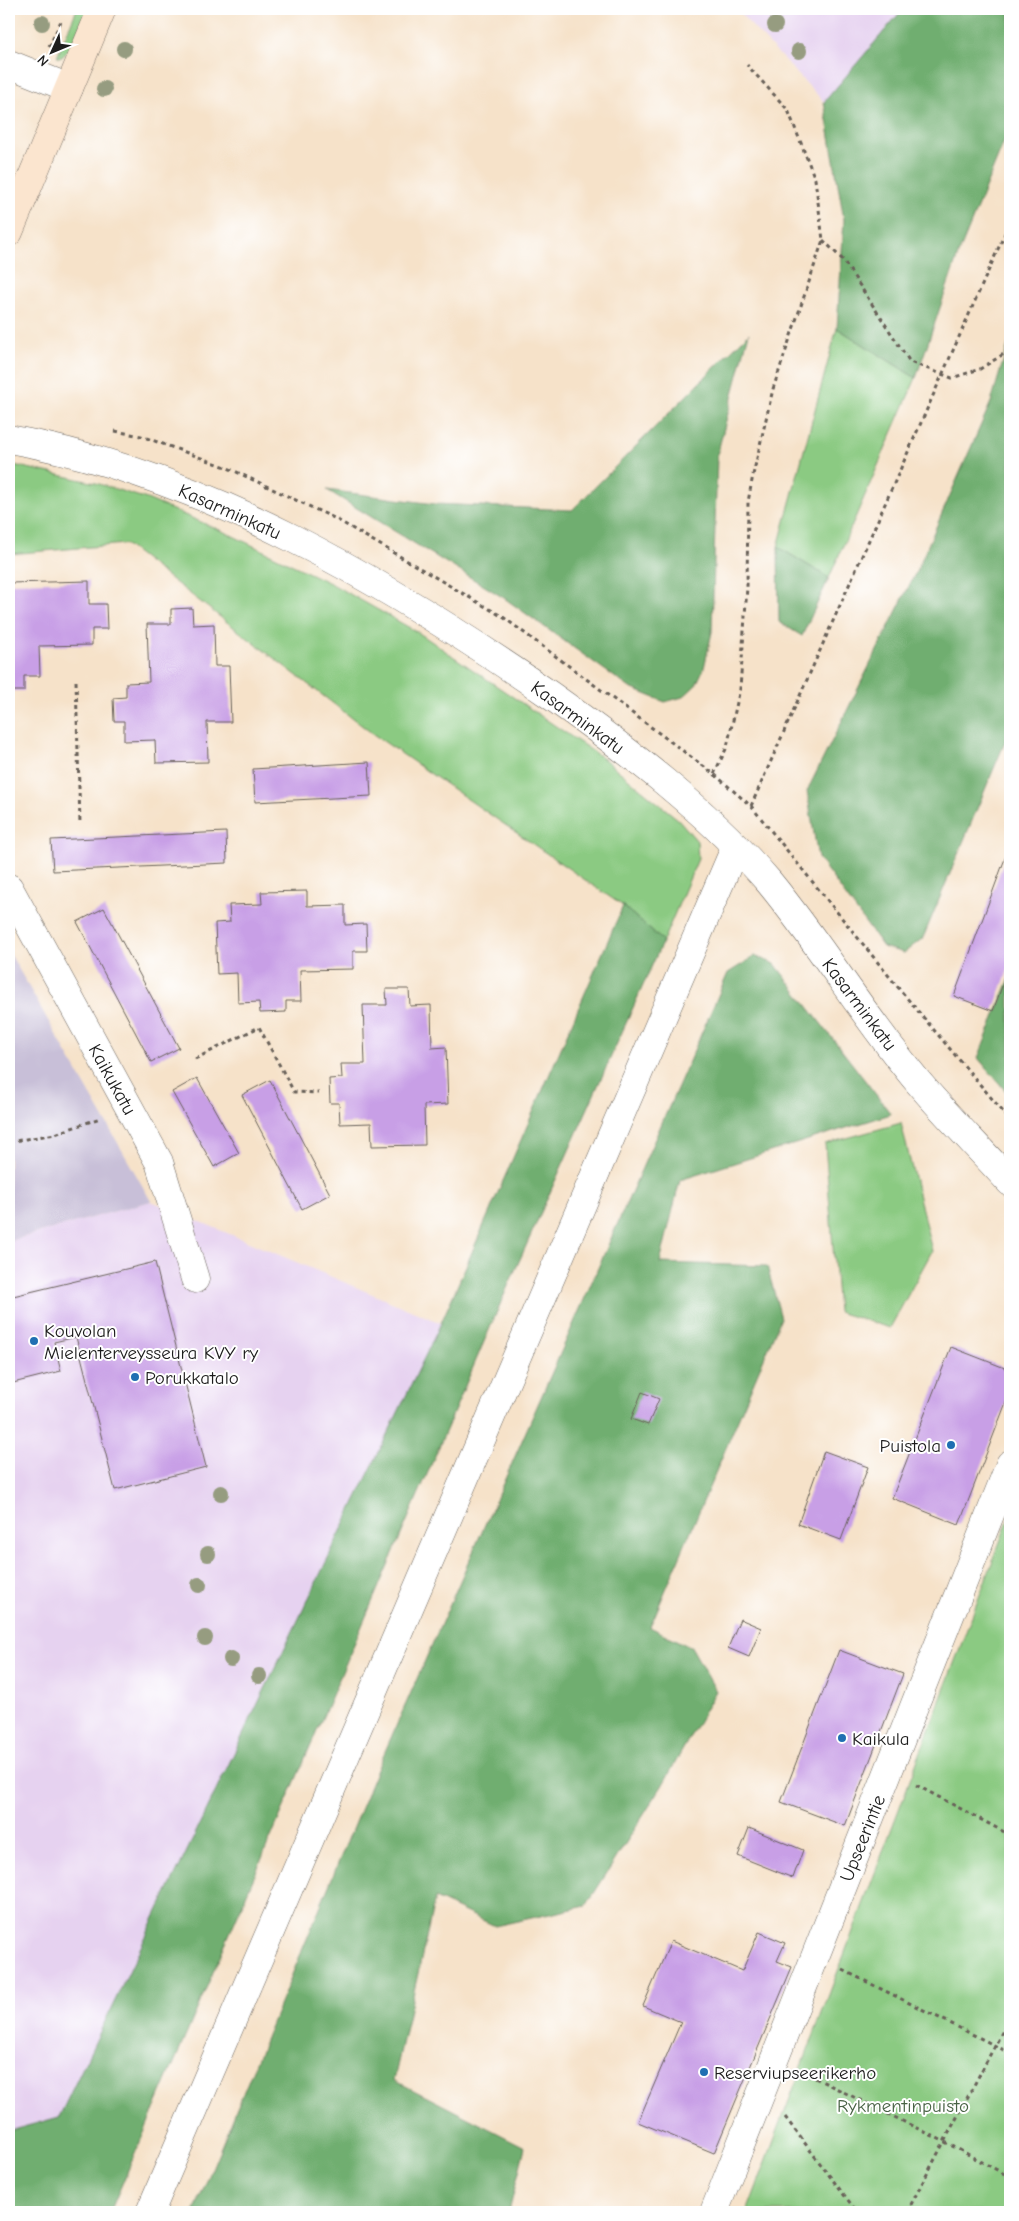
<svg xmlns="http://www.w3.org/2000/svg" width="1019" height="2221" font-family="'Comic Neue',sans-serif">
<rect width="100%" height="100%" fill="#fff"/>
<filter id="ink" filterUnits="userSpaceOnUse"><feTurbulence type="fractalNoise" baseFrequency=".02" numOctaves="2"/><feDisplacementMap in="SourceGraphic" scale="10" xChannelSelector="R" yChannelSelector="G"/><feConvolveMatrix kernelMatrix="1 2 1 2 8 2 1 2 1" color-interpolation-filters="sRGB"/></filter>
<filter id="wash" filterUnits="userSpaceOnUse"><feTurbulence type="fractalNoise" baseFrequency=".0096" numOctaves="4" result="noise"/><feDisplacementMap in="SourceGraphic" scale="20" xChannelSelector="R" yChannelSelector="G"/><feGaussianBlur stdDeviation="1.12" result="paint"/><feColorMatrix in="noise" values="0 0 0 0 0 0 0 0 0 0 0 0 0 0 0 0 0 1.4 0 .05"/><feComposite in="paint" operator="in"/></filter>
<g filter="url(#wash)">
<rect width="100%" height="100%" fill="#f6e2c9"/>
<path fill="#e6d2f0" d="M736 9H903L824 102Z
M151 1201 441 1323 59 2117 9 2131V1241Z"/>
<path fill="#c8bfd8" d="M9 952 151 1201 9 1241Z"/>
<path fill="#8bca82" stroke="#54734f" d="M77 9H88L71 48 62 57H57Z
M837 328 916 378 829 578 778 547Z
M9 464 96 483 147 499 229 534 332 584 419 633 604 759 679 820 697 841 698 859 663 941 623 906 373 734 125 544 9 554Z
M901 1123 932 1251 890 1328 838 1312 825 1144Z
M1010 1515V2212H747Z"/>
<path fill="#70ae70" stroke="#466546" d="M903 9H1010V127L958 255 916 378 837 328 844 220 824 102Z
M749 333 717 455 712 632 704 668 696 685 683 697 665 702 630 688 504 598 327 490 435 504 572 510Z
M1010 338V730L923 938 904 953 883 947 818 858 807 791 918 568 991 402Z
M778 547 829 578 802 636 779 622Z
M623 906 663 941 508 1286 110 2212H9V2131L59 2117 441 1323Z
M755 956 775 964 891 1114 680 1180 660 1263 767 1266 781 1318 650 1627 692 1648 716 1691 662 1786 586 1906 495 1926 435 1898 394 2080 525 2147 509 2212H194L375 1774 728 973Z
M1010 978V1096L978 1058Z"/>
<g id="blocks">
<path fill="#c89fe6" d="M89 581V604H106L107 629H92V645L39 646 40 676H24V691H9V583Z
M192 608 193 625 214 624 215 666H229L231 722H207L208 762 156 763 155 740 124 741V721H114L113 698 126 697V683L149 682 147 624H171V609Z
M369 762 371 796 255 802 253 769Z
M226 832 227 863 53 871 51 840Z
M1010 845V965L993 1011 954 996Z
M307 891V906L345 905V925L366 924 367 951H353V969L300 970 301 1001H286V1012L260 1013 259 1002 238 1003 237 973 217 974 215 923 230 922 229 905 262 904 261 892Z
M104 908 179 1048 151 1062 77 922Z
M386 989H409L410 1006 431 1005 432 1048 446 1047 448 1104 424 1105 425 1145 372 1146 371 1123 340 1124 339 1103H330L329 1079 342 1078 341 1064H365L363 1005H387Z
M197 1078 239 1153 214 1167 172 1092Z
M270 1080 330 1194 302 1209 242 1095Z
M155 1262 206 1467 115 1490 76 1337 54 1342 61 1371 9 1384V1297Z
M951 1347 1010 1370V1392L959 1525 892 1498Z
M642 1392 659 1399 648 1425 631 1419Z
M824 1451 868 1467 841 1540 798 1524Z
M740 1619 761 1628 749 1657 728 1648Z
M839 1650 903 1674 845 1826 781 1802Z
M749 1828 803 1850 793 1878 738 1856Z
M759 1932 785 1943 777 1961 792 1967 714 2153 638 2122 681 2022 643 2006 671 1941 742 1971Z"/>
</g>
</g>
<g filter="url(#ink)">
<use href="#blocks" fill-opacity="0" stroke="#686159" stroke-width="1"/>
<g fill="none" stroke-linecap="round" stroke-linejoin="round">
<defs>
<path id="street" d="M9 64 69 88
M9 439C205 474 388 583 550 695 626 749 708 811 769 882 822 946 865 1019 919 1083 948 1117 980 1149 1010 1182
M9 888 159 1162 195 1279
M150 2212 735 848
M714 2212 1010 1464"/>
<path id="secondary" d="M9 232 102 9"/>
</defs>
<use href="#street" stroke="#686159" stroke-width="29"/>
<use href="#secondary" stroke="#686159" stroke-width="29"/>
<path stroke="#686159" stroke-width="3" stroke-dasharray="4 4" stroke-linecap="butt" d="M49 47 61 21
M823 240 843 260 910 362 952 378 980 369 1010 350
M115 431 141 436 226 467 336 519 503 617 714 774 751 806 901 991 1010 1120
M76 681 80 824
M1009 769 1010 768
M714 774 727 747 740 689 747 587 748 502 753 475 773 389 823 240 815 179 788 110 747 65
M751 806 1010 222
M195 1059 259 1027 294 1092 319 1093
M9 1142 55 1134 100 1118
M916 1785 1010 1835
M843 1970 1010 2053
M801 2071 943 2141 1010 2177
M785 2117 857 2212
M907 2212 1010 2017"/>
<use href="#street" stroke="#fff" stroke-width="28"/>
<use href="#secondary" stroke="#fbe5cf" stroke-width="28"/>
</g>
<g fill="#969c80">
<circle cx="42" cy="23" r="8"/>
<circle cx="775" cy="25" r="8"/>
<circle cx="124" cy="49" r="8"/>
<circle cx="799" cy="51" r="8"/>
<circle cx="104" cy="89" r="8"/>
<circle cx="221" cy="1493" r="8"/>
<circle cx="208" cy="1554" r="8"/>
<circle cx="199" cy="1585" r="8"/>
<circle cx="205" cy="1638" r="8"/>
<circle cx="231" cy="1659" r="8"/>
<circle cx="259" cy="1676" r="8"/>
</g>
</g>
<g fill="#1f6fb2" stroke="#fff" stroke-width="2">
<circle cx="34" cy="1341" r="5"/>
<circle cx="135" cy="1377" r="5"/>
<circle cx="951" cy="1445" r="5"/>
<circle cx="842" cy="1738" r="5"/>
<circle cx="704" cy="2072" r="5"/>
</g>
<g text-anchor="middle" stroke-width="4" stroke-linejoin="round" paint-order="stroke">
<g font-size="19" fill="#1c1c1c" stroke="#fff">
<text transform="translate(230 511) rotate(24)" y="7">Kasarminkatu</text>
<text transform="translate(578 717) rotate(36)" y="7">Kasarminkatu</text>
<text transform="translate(860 1004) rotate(53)" y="7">Kasarminkatu</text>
<text transform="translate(113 1079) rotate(61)" y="7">Kaikukatu</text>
<text transform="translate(862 1838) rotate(-68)" y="7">Upseerintie</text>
</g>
<g font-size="19" fill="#1c1c1c" stroke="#fff" text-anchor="start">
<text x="44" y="1337">Kouvolan<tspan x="44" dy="22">Mielenterveysseura KVY ry</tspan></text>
<text x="145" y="1384">Porukkatalo</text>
<text x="941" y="1452" text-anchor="end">Puistola</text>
<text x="852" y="1745">Kaikula</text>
<text x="714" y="2079">Reserviupseerikerho</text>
</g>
<g font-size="19" fill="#486245" stroke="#fff">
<text x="903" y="2112">Rykmentinpuisto</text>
</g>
</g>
<rect width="1019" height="2221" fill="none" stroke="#fff" stroke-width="30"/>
<g transform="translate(52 52) rotate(226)" stroke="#ffffff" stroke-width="4" paint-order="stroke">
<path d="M0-4L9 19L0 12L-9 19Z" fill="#1c1c1c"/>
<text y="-8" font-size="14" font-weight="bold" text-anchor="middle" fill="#1c1c1c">N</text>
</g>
</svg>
